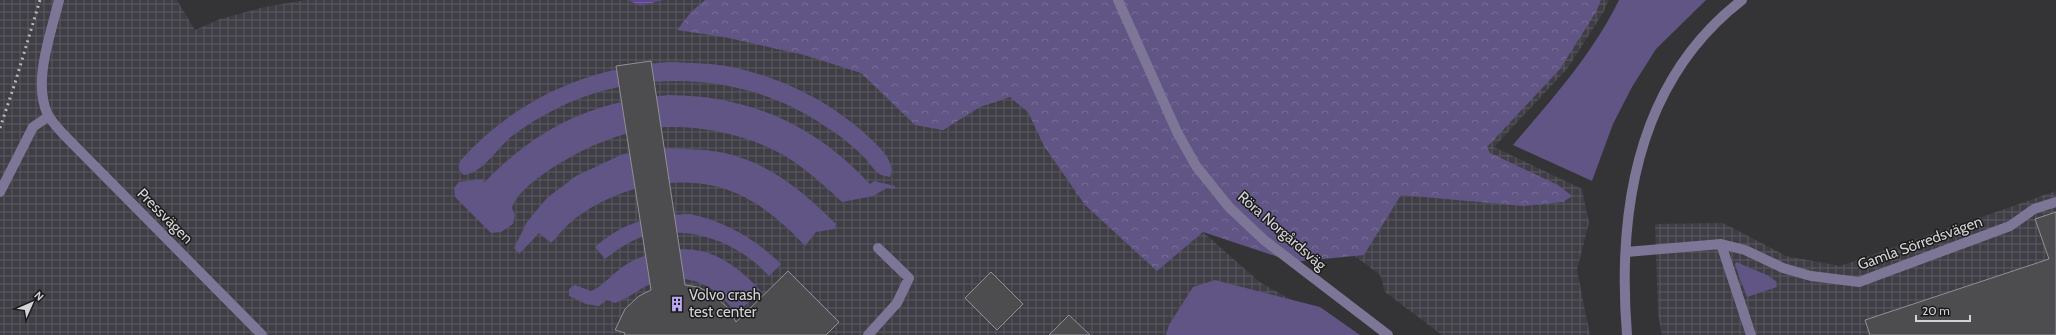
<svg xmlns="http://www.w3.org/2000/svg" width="2056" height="335" font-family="Cabin,sans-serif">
<defs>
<pattern id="industrial-grid" width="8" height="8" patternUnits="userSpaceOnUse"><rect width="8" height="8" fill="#3f3e46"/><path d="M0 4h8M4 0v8" fill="none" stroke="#5a5960"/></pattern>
<pattern id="forest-crowns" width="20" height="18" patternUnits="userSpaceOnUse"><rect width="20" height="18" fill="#615585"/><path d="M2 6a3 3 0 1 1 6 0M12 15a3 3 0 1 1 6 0" fill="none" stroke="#776d95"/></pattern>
<pattern id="water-rules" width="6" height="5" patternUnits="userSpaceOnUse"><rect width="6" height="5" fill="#5d4890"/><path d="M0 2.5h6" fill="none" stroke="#73629f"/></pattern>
</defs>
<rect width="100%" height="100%" fill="#343336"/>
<path fill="url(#industrial-grid)" d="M0 0H177L195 30 220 19 264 7 306 0H1092L1189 220 1261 283 1310 310 1346 335H0Z
M1165 0H1609L1603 13 1567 69 1494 147 1582 189 1589 223 1577 270 1590 335H1442L1385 292 1380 275 1344 248Z
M2056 191V335H1662L1658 314 1655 224 1723 223 1786 256 1840 266Z"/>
<path fill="#615585" d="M1619 0H1706L1656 49 1632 87 1613 124 1592 181 1513 145C1552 99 1592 55 1619 0Z
M671 62C691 63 712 63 732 67 784 78 835 104 873 141 882 150 896 163 890 177 887 176 883 176 881 175 874 171 868 161 862 155 852 146 841 136 829 129 760 80 673 69 592 94 564 103 536 118 512 136 497 148 484 172 464 175 457 171 458 165 461 160 516 99 590 66 671 62Z
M669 95C750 96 814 124 870 184L874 181 895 186V189L887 188 873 196 842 202C824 185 806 169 785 156 748 134 690 122 647 129 618 134 588 146 562 162 547 171 517 190 512 208L515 215 513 224 501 232 491 233 455 197 454 188 459 182 482 179 485 182C538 127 593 101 669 95Z
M669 148C683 149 698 149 712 151 762 157 801 189 836 224L835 229 816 232 805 246C786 225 764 206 738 194 685 170 613 186 570 223 563 229 557 237 551 243L539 233 519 254 514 248 527 222 547 198 576 176 623 154Z
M690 214C726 222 754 238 781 264L769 276C736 240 686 223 639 238 626 243 616 251 605 259L595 247C623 222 652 215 690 214Z
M669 249C680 249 691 249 701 251 724 256 745 274 761 291L736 314C718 287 689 271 656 282 642 286 630 298 615 303L607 300 599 306 586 304 569 296V289L575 285 591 291C603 286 610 276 620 269 635 257 652 253 669 249Z
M1736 262 1767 275 1777 282 1776 283 1777 287 1747 297 1735 265Z
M1215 280 1320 307 1360 335H1166L1169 325 1193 287Z"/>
<path fill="url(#forest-crowns)" d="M705 0H1601L1596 12 1560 69 1487 147 1490 153 1558 185 1572 196 1563 202 1524 206 1401 195 1364 255 1293 262 1203 232 1157 271 1085 205 1044 146 1028 112 1010 97 980 107 943 130 915 125 861 73 804 55 724 37 677 30 691 12Z"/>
<path fill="url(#water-rules)" d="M628 0H663L640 6Z"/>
<path fill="#4d4d50" stroke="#919094" d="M651 61 685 285 698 287 711 293 727 307 736 322 788 271 839 322 826 335H624L625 333 615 330 625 309 639 296 651 290 616 66Z
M2056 212V335H1870L1865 320 2049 259 2035 219Z
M991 272 1023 304 997 330 965 298Z
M1069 315 1090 335H1049Z"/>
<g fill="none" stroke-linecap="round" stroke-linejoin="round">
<path stroke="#7d7697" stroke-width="10" d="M59 0C51 34 32 82 48 115 54 125 62 133 70 141L262 335
M1118 0 1177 132 1196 166 1229 207 1264 240 1388 335
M0 192 33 127 49 116
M1721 244 1745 250 1783 268 1811 276 1859 282 2010 226 2034 209 2056 202
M1626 252 1721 244 1751 335
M868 335 897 303 909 278 878 248
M1627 335C1617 211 1637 81 1742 0"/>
<path stroke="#b8b8ba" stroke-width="3" stroke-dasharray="2 4" stroke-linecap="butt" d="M0 128 15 83 40 0"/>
</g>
<defs>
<symbol id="building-bare" viewBox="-9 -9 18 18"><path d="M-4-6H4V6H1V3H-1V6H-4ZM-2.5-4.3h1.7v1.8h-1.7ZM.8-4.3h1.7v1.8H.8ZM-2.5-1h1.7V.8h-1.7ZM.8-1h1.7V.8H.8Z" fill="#bcaaf5" stroke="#1b1b1c" stroke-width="2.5" paint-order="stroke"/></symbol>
</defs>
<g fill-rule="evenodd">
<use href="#building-bare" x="666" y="293" width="22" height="22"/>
</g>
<g text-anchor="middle" stroke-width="3" stroke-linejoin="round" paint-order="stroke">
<g font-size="15" fill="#d3d3d5" stroke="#1b1b1c">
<text transform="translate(165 216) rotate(45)" y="5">Pressvägen</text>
<text transform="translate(1282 231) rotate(41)" y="5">Röra Norgårdsväg</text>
<text transform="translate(1920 243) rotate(-20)" y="5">Gamla Sörredsvägen</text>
</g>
<g font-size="15" fill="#d3d3d5" stroke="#1b1b1c" text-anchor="start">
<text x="689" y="300">Volvo crash<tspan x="689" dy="17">test center</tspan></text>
</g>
</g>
<g transform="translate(32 303) rotate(45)" stroke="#1b1b1c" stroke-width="3" paint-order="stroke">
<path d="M0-3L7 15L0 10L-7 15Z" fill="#d3d3d5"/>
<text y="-6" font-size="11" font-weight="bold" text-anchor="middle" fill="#d3d3d5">N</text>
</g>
<path d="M1916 315v6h54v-6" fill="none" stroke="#d3d3d5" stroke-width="2"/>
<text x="1922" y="315" font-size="12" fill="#d3d3d5" stroke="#1b1b1c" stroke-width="3" paint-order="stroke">20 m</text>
</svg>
